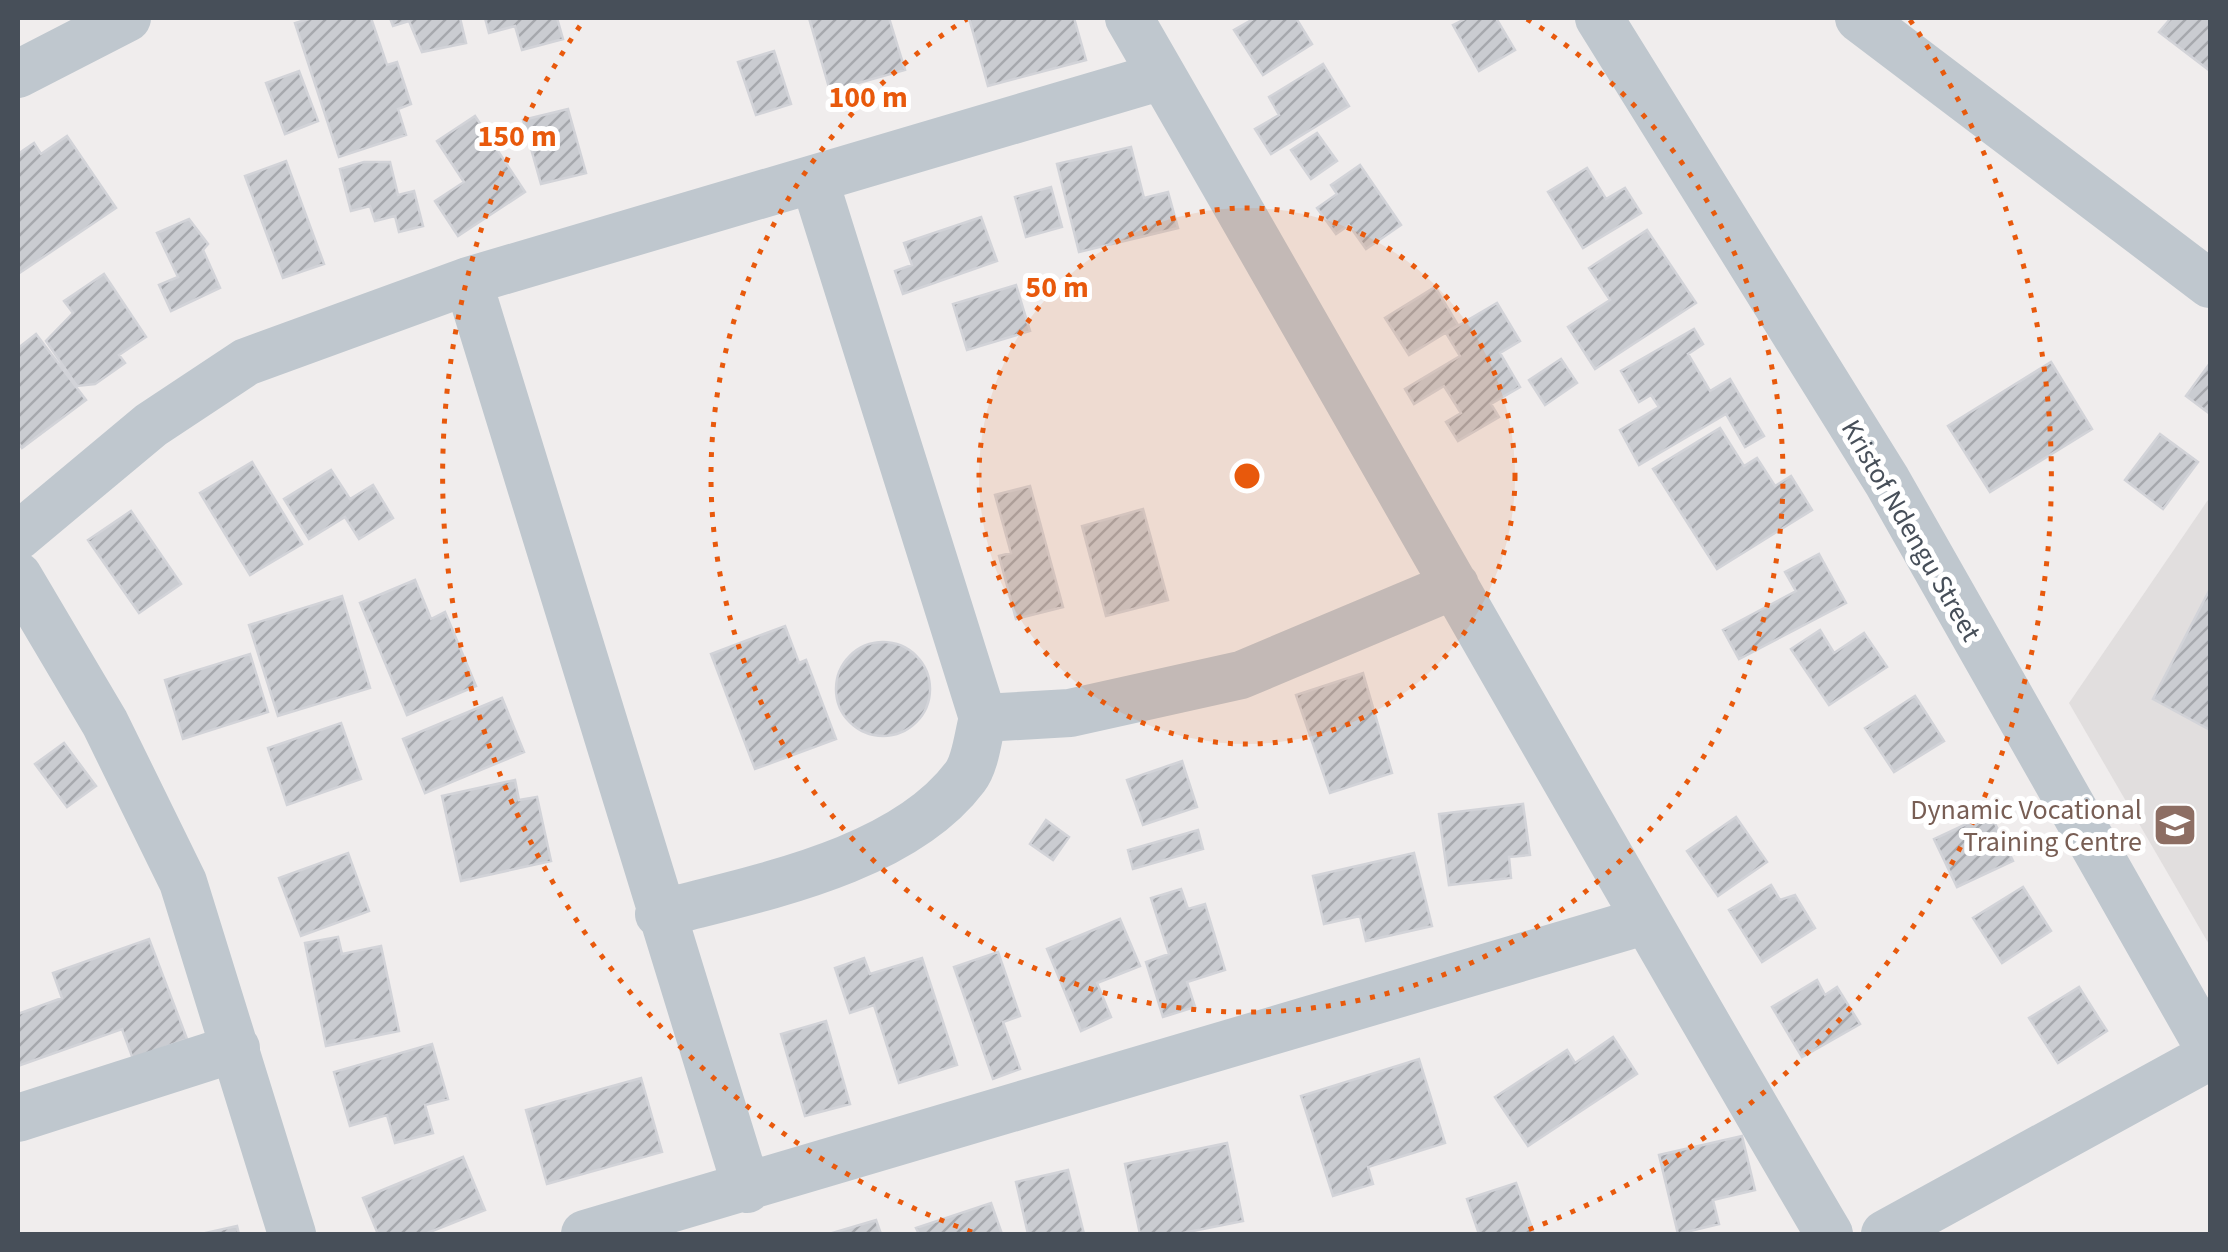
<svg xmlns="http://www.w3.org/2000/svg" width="2228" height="1252" font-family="'Source Sans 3',sans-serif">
<defs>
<pattern id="building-hatch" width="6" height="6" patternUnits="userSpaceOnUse" patternTransform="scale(2.5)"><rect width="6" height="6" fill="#caccd1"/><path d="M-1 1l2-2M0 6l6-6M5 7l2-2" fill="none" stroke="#a6a8ad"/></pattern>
</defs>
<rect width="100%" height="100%" fill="#f0eded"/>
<path fill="#e1dede" d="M2210 497V946L2069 703Z"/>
<path fill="url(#building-hatch)" stroke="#d2d3d8" stroke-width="2.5" d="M312 18H371L387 65 397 62 411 104 398 109 406 135 339 157 295 23Z
M390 18H460L466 43 422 52 409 21 393 26Z
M485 18H557L563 39 522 50 515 26 489 33Z
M809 18H889L905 70 830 91Z
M969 18H1074L1086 60 988 86Z
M1255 18H1296L1312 44 1263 75 1234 30Z
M1467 18H1496L1515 50 1479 71 1453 25Z
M2171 18H2210V71L2159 32Z
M774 51 791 104 756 115 738 62Z
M1323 64 1349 106 1271 154 1255 129 1279 115 1269 97Z
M299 71 318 121 285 134 266 83Z
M568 109 586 173 541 184 523 120Z
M475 116 525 192 458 236 435 201 464 182 437 141Z
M1317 133 1337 161 1311 179 1291 150Z
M67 136 116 208 18 274V154L34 143 41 154Z
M1131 147 1144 198 1168 192 1178 228 1079 252 1057 164Z
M286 161 324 264 283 278 245 176Z
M364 162H390L398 195 414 191 423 226 399 232 395 216 375 221 370 206 351 211 340 169Z
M1360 165 1401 225 1366 249 1349 225 1336 234 1317 208 1337 194 1331 185Z
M1587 168 1606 199 1625 188 1641 213 1583 248 1548 192Z
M1051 187 1062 227 1026 237 1015 197Z
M981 217 997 261 903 294 895 271 912 265 904 243Z
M189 219 208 244 203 250 220 288 171 311 159 285 178 277 157 233Z
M1647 230 1696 303 1595 369 1568 327 1610 300 1589 268Z
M104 274 146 337 119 355 125 363 95 384 77 386 46 341 73 313 64 301Z
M1016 285 1030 331 967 350 953 304Z
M1435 287 1458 325 1409 355 1385 318Z
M1497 303 1520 341 1500 353 1520 387 1491 404 1499 417 1458 441 1446 422 1461 413 1444 386 1414 404 1405 389 1460 356 1446 333Z
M1694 329 1703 344 1688 354 1710 391 1730 379 1764 436 1745 447 1726 414 1639 465 1620 430 1659 407 1651 395 1639 402 1621 371Z
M36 334 86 400 22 448 18 442V348Z
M1561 359 1577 383 1545 405 1529 380Z
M2051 362 2092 429 1990 492 1948 426Z
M2210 363V414L2186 396Z
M1720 428 1744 466 1757 458 1775 486 1791 476 1812 510 1717 569 1653 469Z
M2160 434 2198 462 2163 509 2125 480Z
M252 462 302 544 250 575 200 493Z
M331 470 350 499 373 485 393 518 359 539 345 517 309 539 284 499Z
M1030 486 1063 607 1016 619 999 556 1011 553 995 495Z
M1143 509 1168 600 1106 616 1082 526Z
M131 511 181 584 139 613 88 540Z
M1819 554 1846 603 1739 659 1723 630 1796 591 1785 572Z
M415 580 431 619 445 612 476 686 407 715 360 603Z
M2210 589V730L2153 699Z
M342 596 370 688 278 716 249 625Z
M785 626 799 663 806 660 836 739 755 769 711 654Z
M1820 630 1834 653 1864 633 1887 667 1829 705 1791 649Z
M836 689a47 47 0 1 1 94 0a47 47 0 1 1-94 0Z
M250 654 268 712 183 739 165 680Z
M1363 673 1392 773 1330 793 1296 695Z
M1915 696 1944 741 1894 772 1865 728Z
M502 698 524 752 425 793 403 739Z
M341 723 361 779 287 805 268 748Z
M64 743 96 786 67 807 35 764Z
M1182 761 1197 807 1143 825 1127 780Z
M515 780 519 800 537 797 551 861 461 881 442 796Z
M1523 804 1530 855 1509 857 1511 878 1449 885 1439 814Z
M1990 813 2013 861 1957 887 1934 839Z
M1736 817 1767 862 1718 896 1687 851Z
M1046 820 1069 837 1053 860 1030 844Z
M1198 830 1203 849 1133 869 1128 850Z
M348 853 369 911 301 936 279 878Z
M1414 853 1432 926 1366 941 1360 916 1324 924 1313 876Z
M1771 885 1780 900 1795 895 1815 928 1762 962 1729 910Z
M2023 887 2051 931 2002 963 1973 918Z
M1181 889 1188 909 1205 904 1225 970 1187 982 1195 1007 1163 1017 1146 962 1169 954 1151 898Z
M1120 919 1140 966 1097 983 1111 1017 1081 1031 1047 949Z
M338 937 342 954 381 946 399 1031 326 1046 305 943Z
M149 939 187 1039 133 1059 122 1029 18 1066V1014L62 998 53 973Z
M998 952 1020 1016 1003 1022 1020 1069 993 1079 954 967Z
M864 958 870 974 922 958 957 1065 899 1083 874 1005 850 1013 835 968Z
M1817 980 1825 995 1837 987 1860 1024 1802 1057 1772 1007Z
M2079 987 2107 1031 2058 1063 2029 1018Z
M826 1021 850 1104 805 1116 781 1034Z
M1613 1037 1637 1074 1528 1146 1495 1097 1567 1050 1575 1063Z
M432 1044 448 1099 425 1105 433 1133 395 1143 387 1115 350 1126 334 1072Z
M1419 1059 1445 1143 1368 1167 1373 1184 1333 1196 1301 1096Z
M641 1078 662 1152 547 1184 526 1110Z
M1742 1136 1755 1190 1713 1200 1719 1224 1678 1234 1659 1155Z
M1227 1143 1243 1221 1178 1234H1140L1125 1164Z
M463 1157 485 1210 425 1234H378L363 1198Z
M1068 1170 1084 1234H1028L1016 1182Z
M1516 1183 1534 1234H1479L1467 1199Z
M991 1203 1002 1234H919L916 1228Z
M876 1220 881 1234H829Z
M237 1226 239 1234H201Z"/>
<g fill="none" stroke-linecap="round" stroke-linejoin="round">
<path stroke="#bfc7ce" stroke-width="48" d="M1129 18C1363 423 1592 831 1829 1234
M1599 18 1887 481 2210 1050
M1859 18 2210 284
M18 74 127 18
M468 281 747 1189
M18 536 151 425 246 362 468 281 1162 76
M18 576 105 723 183 882 292 1234
M983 718 1070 713 1241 675 1455 585
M659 914C757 888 901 862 965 777 976 763 978 735 983 718L814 179
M18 1118 236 1048
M585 1234 1644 921
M1885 1234 2210 1056"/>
</g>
<circle cx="1247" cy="476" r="268" fill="#e8590c" fill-opacity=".12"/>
<g fill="none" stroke="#e8590c" stroke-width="5" stroke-dasharray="5 10">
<circle cx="1247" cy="476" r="268"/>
<path d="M1527 19A536 536 0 1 1 967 19"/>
<path d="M972 1232A805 805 0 0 1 584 20M1910 20A805 805 0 0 1 1522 1232"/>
</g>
<defs>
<symbol id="school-square" viewBox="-11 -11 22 22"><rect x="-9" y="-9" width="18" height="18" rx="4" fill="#8d6e63" stroke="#fff"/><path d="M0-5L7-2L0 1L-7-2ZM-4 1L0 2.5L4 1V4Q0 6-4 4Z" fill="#fff"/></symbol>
</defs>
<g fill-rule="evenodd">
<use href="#school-square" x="2150" y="800" width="50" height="50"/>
</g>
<g text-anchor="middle" stroke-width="10" stroke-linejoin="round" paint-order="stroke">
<g font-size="28" fill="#474f59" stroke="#fff">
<text transform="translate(1912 530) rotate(60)" y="10">Kristof Ndengu Street</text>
</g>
<g font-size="28" fill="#785e54" stroke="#fff" text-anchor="end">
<text x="2142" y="819">Dynamic Vocational<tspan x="2142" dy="32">Training Centre</tspan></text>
</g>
</g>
<circle cx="1247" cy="476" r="15" fill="#e8590c" stroke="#fff" stroke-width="5"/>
<g font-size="30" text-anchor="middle" font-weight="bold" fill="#e8590c" stroke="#fff" stroke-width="10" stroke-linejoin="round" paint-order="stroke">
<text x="868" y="107">100 m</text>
<text x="517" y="146">150 m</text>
<text x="1057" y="297">50 m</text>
</g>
<rect width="2228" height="1252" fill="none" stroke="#474f59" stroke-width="40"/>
</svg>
